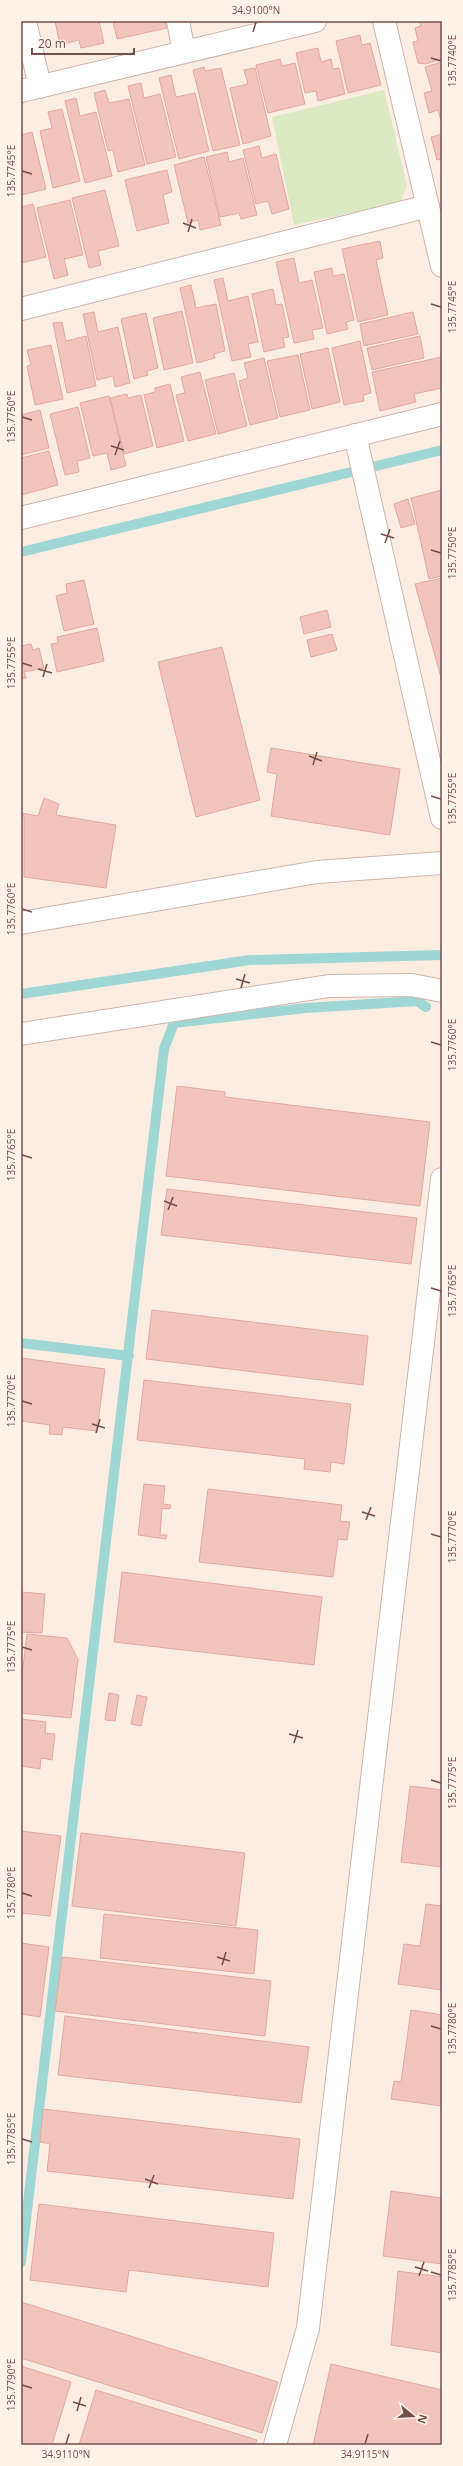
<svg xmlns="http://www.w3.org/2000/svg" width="463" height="2466" font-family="'Open Sans',sans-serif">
<rect width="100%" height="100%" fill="#fcede3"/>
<path fill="#dbe9c2" d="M384 90 407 186 399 203 294 225 272 117Z"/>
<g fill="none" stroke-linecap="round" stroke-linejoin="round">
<path stroke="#9ed7d4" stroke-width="10" d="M21 552 442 450
M21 994 250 960 442 955
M21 1343 129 1356
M21 2262 164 1049 174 1023 306 1008 417 1001 426 1007"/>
</g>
<path fill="#f1c5bb" stroke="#e4a89c" d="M55 21H99L104 43 81 48 79 40 60 45Z
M113 21H165L167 28 117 39Z
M419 21H442V59L425 64 418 63 413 42 418 41 415 28 421 26Z
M360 35 362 45 370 43 381 85 348 93 336 41Z
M318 48 321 62 331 59 333 69 339 68 345 94 318 101 316 91 305 93 296 53Z
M280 59 282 66 295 63 305 104 268 113 256 65Z
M442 62V124L438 110 429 113 424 93 432 91 425 67Z
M204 67 205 71 221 68 240 145 213 151 193 70Z
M255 68 271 136 243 144 230 88 248 84 244 70Z
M171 75 176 97 195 93 209 151 179 159 159 78Z
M141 83 144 98 160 94 176 157 147 164 128 86Z
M105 90 109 103 129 99 145 165 118 172 113 150 108 151 94 93Z
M76 98 80 116 96 112 112 176 85 183 65 101Z
M62 109 80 181 53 188 40 131 52 128 48 112Z
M32 132 46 189 21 195V135Z
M442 134V159L437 160 431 137Z
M259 146 262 158 276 154 289 209 272 214 268 201 256 204 243 150Z
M227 152 229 162 243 158 257 215 241 219 239 213 220 217 206 157Z
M204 157 221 225 200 230 198 220 188 223 174 165Z
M167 170 172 192 163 195 169 223 137 231 125 180Z
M105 190 119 246 98 251 101 265 89 268 72 198Z
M70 200 83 255 64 259 68 275 54 279 37 208Z
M33 204 46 257 21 263V207Z
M380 241 383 258 376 260 388 315 358 322 342 249Z
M294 258 299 283 312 280 323 328 312 330 314 339 294 343 276 262Z
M332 268 333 276 344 274 354 320 346 322 348 329 327 334 314 272Z
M223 278 228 301 248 296 258 342 248 344 251 357 232 361 214 280Z
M191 285 196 308 216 304 225 351 214 354 215 358 197 363 180 288Z
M273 289 276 305 282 304 289 337 283 338 285 347 264 352 252 294Z
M182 311 193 363 164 370 153 318Z
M94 312 98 332 118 327 130 383 115 387 113 376 97 380 83 314Z
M413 312 418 334 364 346 360 324Z
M146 313 158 368 147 371 148 375 134 379 121 319Z
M62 322 66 341 86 336 96 386 67 393 53 323Z
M420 336 424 358 372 370 367 348Z
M360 341 371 393 363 395 364 401 344 405 332 348Z
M51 345 63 399 35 405 27 366 31 365 27 350Z
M328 348 340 402 312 409 300 354Z
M298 355 310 410 280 417 267 361Z
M442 357V388L414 394 416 402 380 411 372 372Z
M264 358 278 418 250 425 239 381 248 378 244 363Z
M200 372 216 434 188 441 176 395 185 393 181 377Z
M234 373 247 426 218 434 205 380Z
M170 384 184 441 157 448 144 395 155 392V388Z
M127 394 128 398 141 395 153 446 124 454 110 398Z
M109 396 126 466 111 470 107 453 93 456 80 403Z
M78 407 90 458 77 461 79 472 65 475 50 414Z
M40 410 49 448 21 455V415Z
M49 451 58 485 21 495V458Z
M442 490V576L429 579 411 498Z
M408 499 415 524 401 528 394 504Z
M442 578V681L415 584Z
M84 580 94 624 64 631 56 596 67 593 66 584Z
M327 610 331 627 304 634 300 617Z
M97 628 104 661 57 672 51 644 58 643 57 637Z
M332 634 337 650 311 657 307 640Z
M31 644 33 650 39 648 44 668 24 672 26 678 21 679V646Z
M222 647 260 800 196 817 158 662Z
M271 748 400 769 390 835 271 816 277 774 267 772Z
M44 798 59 804 56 815 116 825 106 888 24 877V816H21V813L38 816Z
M177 1086 225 1092V1097L430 1122 420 1206 166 1176Z
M167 1189 417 1218 411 1264 161 1235Z
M152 1310 368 1336 363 1385 146 1359Z
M21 1358 105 1369 97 1431 63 1427 62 1435 49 1434 50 1425 21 1421Z
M144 1380 351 1404 344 1464 331 1462 330 1472 304 1469 305 1459 137 1440Z
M144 1484 165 1486 163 1504 171 1505 170 1509 162 1508 160 1535H167L166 1539 138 1535Z
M208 1489 342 1505 340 1521 350 1522 347 1540 338 1539 333 1577 199 1562Z
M122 1572 322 1597 314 1665 114 1642Z
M21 1592 45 1594 42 1633 21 1632Z
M27 1634 67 1638 78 1659 71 1718 21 1713V1683Z
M109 1693 119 1695 115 1721 105 1720Z
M137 1695 147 1697 141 1726 131 1724Z
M21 1719 46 1722 45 1733 55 1734 52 1760 41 1758 40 1769 21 1766Z
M410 1786 442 1790V1867L401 1862Z
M21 1831 61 1836 50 1916 21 1913Z
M81 1833 245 1853 236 1926 72 1906Z
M426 1904 442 1906V1990L398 1984 404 1944 420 1946Z
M104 1914 258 1930 254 1974 100 1958Z
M21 1943 49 1947 40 2017 21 2014Z
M62 1957 271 1981 265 2036 55 2011Z
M411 2010 442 2015V2106L391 2099 394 2081 401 2082Z
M65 2016 309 2047 301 2103 58 2075Z
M43 2109 300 2139 293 2199 47 2171 50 2144 40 2142Z
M391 2191 442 2198V2264L383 2256Z
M39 2204 274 2233 268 2287 129 2270 126 2292 30 2280Z
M398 2271 442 2277V2353L391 2345Z
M21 2302 278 2382 262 2433 21 2358Z
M331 2364 442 2390V2445H313Z
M21 2366 71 2382 52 2445H21Z
M96 2390 257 2440 255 2445H79Z"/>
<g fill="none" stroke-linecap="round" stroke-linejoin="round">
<defs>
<path id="minor" d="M25 21 40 87
M178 21 184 52
M384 21 442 266
M21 91 315 21
M21 309 428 206
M355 435 442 818
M21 518 442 414
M21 923 317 872 442 863
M21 1034 329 986 412 985 442 991
M275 2445 308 2328 442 1179"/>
</defs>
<use href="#minor" stroke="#cfb5ad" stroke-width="24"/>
<use href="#minor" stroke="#fff" stroke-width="22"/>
</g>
<path fill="none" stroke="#744f49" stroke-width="1.5" d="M253 32 256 22M431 58 441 61M22 171 32 174M183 223 196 228M188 232 192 219M431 304 441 307M22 417 32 420M111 446 124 450M115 455 120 441M381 534 394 538M385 543 390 529M431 550 441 553M22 663 32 666M38 669 52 673M43 677 47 664M309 756 322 761M313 765 317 752M431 796 441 799M22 909 32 912M236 979 250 983M241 988 245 974M431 1042 441 1045M22 1155 32 1158M164 1201 177 1206M168 1210 173 1197M431 1288 441 1291M22 1401 32 1404M92 1424 105 1428M96 1433 100 1419M362 1512 375 1516M366 1520 371 1507M431 1534 441 1537M22 1647 32 1650M289 1734 303 1738M294 1743 298 1730M431 1780 441 1783M22 1893 32 1896M217 1957 230 1961M222 1965 226 1952M431 2026 441 2029M22 2139 32 2142M145 2179 158 2184M149 2188 154 2175M415 2267 428 2271M431 2272 441 2275M419 2276 424 2262M22 2385 32 2388M73 2402 86 2406M77 2411 81 2397M66 2444 69 2434M365 2444 368 2434"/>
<rect width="463" height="2466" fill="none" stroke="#fff2e9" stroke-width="44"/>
<g transform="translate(413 2416) rotate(108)" stroke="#fff2e9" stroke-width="3" paint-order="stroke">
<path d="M0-3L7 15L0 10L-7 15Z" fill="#744f49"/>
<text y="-6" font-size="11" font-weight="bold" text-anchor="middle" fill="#744f49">N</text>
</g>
<path d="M32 48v6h102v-6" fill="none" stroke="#744f49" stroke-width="2"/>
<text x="38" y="48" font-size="12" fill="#744f49" stroke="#fff2e9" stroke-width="3" paint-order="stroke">20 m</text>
<rect x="22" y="22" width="419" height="2422" fill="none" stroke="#744f49" stroke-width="1.5"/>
<g font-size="10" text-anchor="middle" fill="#744f49">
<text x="256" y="14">34.9100°N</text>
<text transform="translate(452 61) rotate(-90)" y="4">135.7740°E</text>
<text transform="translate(11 171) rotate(-90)" y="4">135.7745°E</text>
<text transform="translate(452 307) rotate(-90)" y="4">135.7745°E</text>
<text transform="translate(11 417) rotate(-90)" y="4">135.7750°E</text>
<text transform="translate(452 553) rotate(-90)" y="4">135.7750°E</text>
<text transform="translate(11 663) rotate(-90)" y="4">135.7755°E</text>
<text transform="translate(452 799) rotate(-90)" y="4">135.7755°E</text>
<text transform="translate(11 909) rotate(-90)" y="4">135.7760°E</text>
<text transform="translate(452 1045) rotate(-90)" y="4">135.7760°E</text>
<text transform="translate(11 1155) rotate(-90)" y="4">135.7765°E</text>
<text transform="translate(452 1291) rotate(-90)" y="4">135.7765°E</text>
<text transform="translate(11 1401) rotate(-90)" y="4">135.7770°E</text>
<text transform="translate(452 1537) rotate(-90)" y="4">135.7770°E</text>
<text transform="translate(11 1647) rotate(-90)" y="4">135.7775°E</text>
<text transform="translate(452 1783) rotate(-90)" y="4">135.7775°E</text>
<text transform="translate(11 1893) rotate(-90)" y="4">135.7780°E</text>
<text transform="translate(452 2029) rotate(-90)" y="4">135.7780°E</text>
<text transform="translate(11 2139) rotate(-90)" y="4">135.7785°E</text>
<text transform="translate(452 2275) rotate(-90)" y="4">135.7785°E</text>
<text transform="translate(11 2385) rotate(-90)" y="4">135.7790°E</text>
<text x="66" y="2458">34.9110°N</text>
<text x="365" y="2458">34.9115°N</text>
</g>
</svg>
